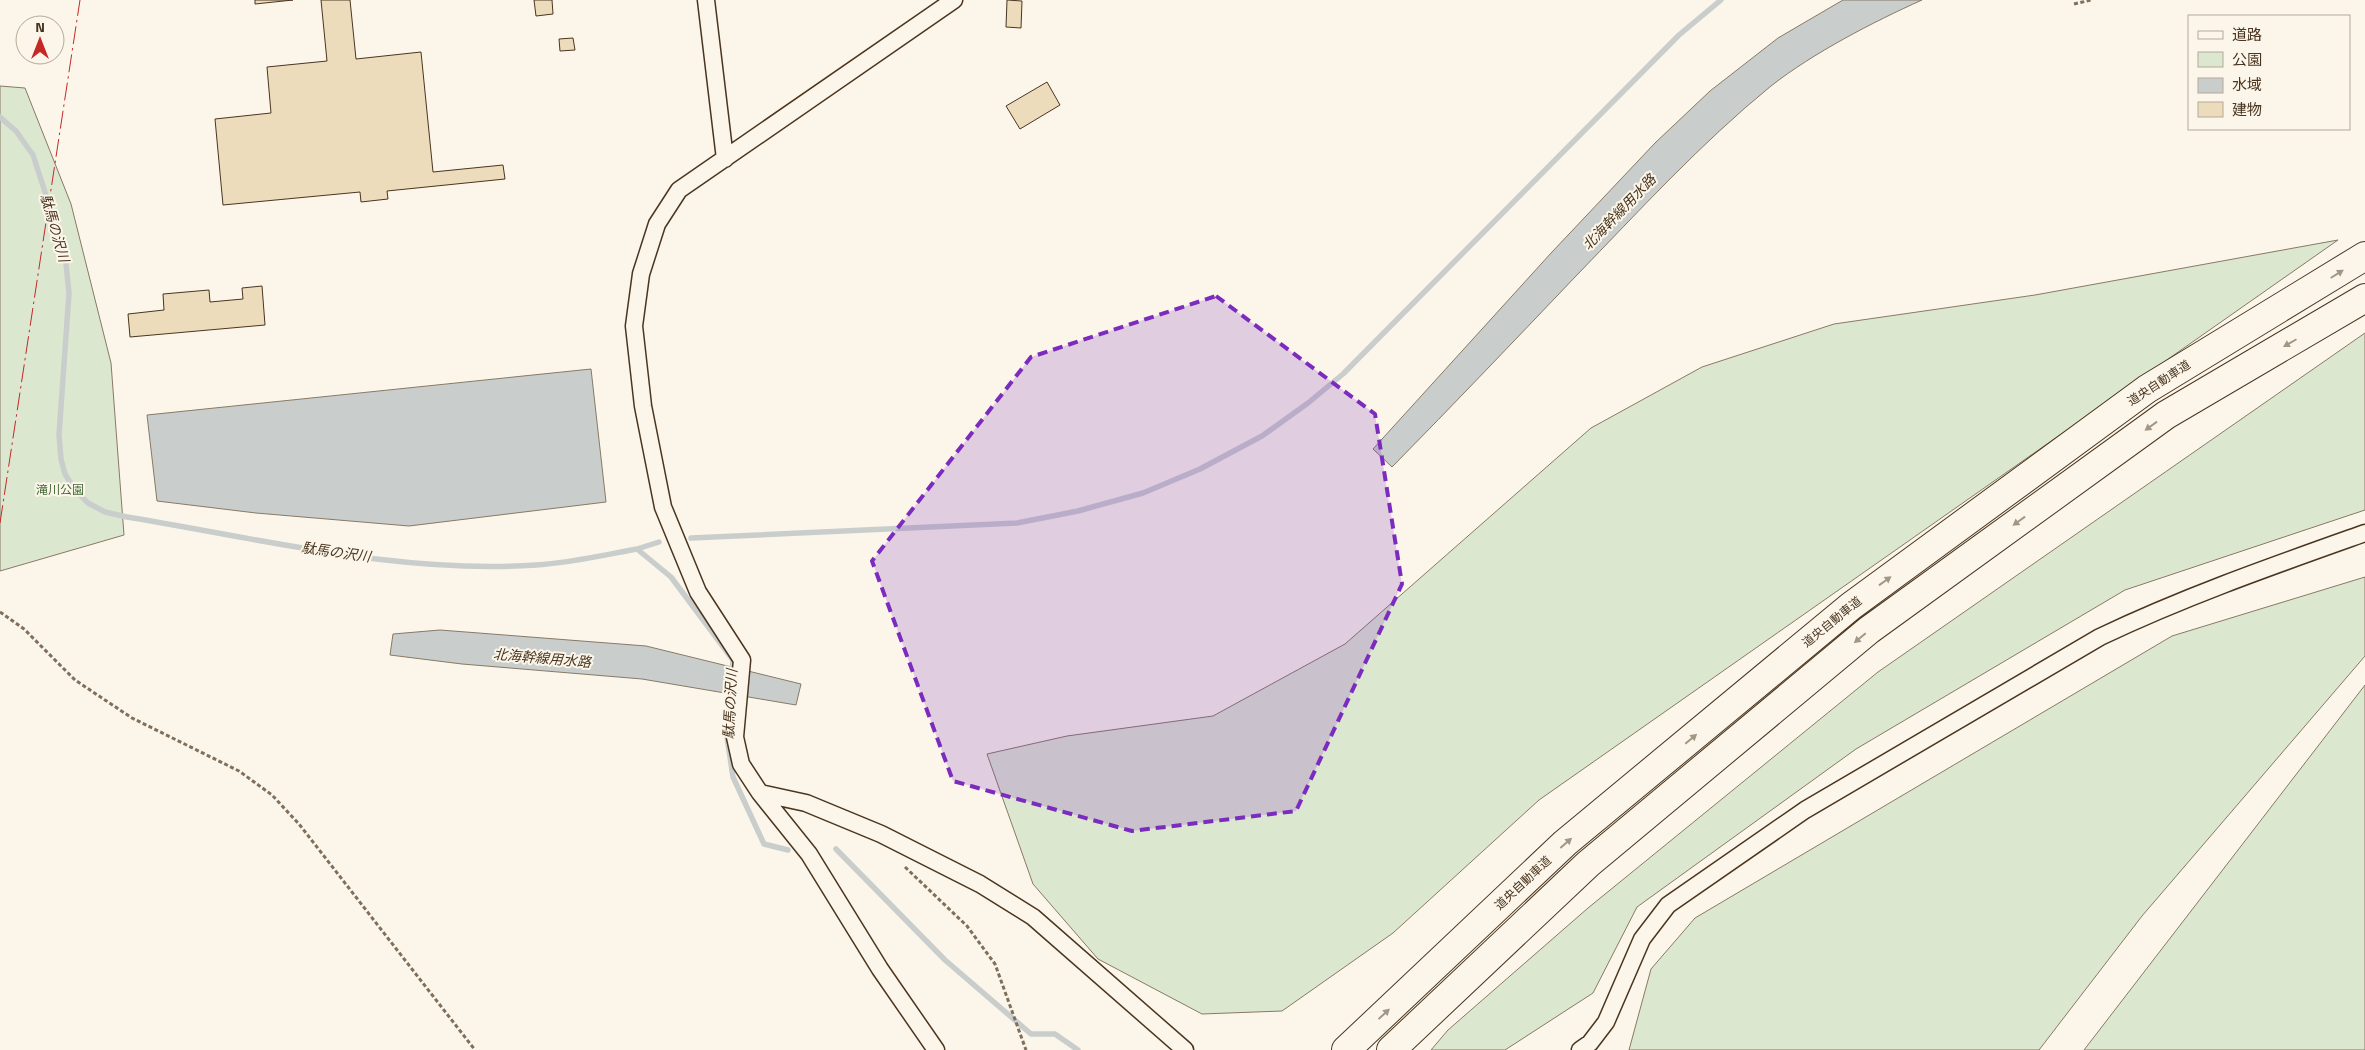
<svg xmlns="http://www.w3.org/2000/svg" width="2365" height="1050" font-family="'Titillium Web','Noto Sans JP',sans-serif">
<rect width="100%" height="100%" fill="#fbf6e9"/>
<path fill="#dce7d0" stroke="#887966" d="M0 86 25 88 71 204 111 363 124 535 0 571Z
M2338 240 1539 800 1393 933 1282 1011 1202 1014 1098 959 1033 884 987 754 1067 736 1213 716 1345 644 1591 428 1702 367 1834 324 2035 295Z
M2365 333V510L2125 590 1856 749 1637 907 1593 993 1505 1050H1431L1448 1030 1588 908 1878 672Z
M2365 577V656L2142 916 2039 1050H1629L1651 969 1695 918 2172 636Z
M2365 685V1050H2084Z"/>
<path fill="#c9cecd" stroke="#887966" d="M1843 0H1922C1873 22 1813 53 1771 86 1701 143 1639 211 1576 276 1515 340 1454 404 1392 467L1373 449 1552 252 1655 143 1710 91 1778 38Z
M591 369 606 502 409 526 256 513 157 501 147 415Z
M440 630 646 646 801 684 796 705 642 679 462 664 390 655 393 634Z"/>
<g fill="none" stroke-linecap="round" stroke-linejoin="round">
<path stroke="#c9cecd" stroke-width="5.5" d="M0 117 16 131 33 155 65 254 69 293 59 435 61 459 65 474 75 490 88 503 105 512 127 517C262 539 399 574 536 565 570 563 604 555 637 549L671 577 733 660 727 737 733 777 764 844 788 850
M691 538 1017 523 1078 511 1143 493 1200 469 1262 436 1308 403 1343 374 1679 35 1721 0
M637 549 659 542
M836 849 945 960 1031 1034H1055L1078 1050"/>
</g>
<path fill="#ecdcbc" stroke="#4a3520" d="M255 0H293L255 4Z
M321 0H350L356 59 421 52 433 172 503 165 505 179 387 191 388 199 361 202 360 192 223 205 215 119 271 113 267 67 327 61Z
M534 0H552L553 14 536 16Z
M1007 0 1022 1 1021 28 1006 27Z
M573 38 575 50 560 51 559 39Z
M1047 82 1060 105 1020 129 1006 106Z
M262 286 265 325 130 337 128 314 164 310 163 294 209 290 210 302 243 299 242 288Z"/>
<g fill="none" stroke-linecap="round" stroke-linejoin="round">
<defs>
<path id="street" d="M706 0 725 159
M760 793 806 803 881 834 980 884 1033 917 1185 1050
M936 1050 880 969 809 854 760 793 741 764 735 737 742 660 698 592 663 507 643 406 634 326 641 274 657 224 679 190 954 0
M1580 1050 1590 1043 1606 1022 1642 939 1668 905 1805 810 2100 637C2186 596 2275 565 2365 533"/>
<path id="highway" d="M1346 1050 1565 843 1851 606 2147 389 2365 256
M1391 1050 1588 864 1869 630 2166 415 2365 298"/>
</defs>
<use href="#street" stroke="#4a3520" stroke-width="19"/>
<use href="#highway" stroke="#4a3520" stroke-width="30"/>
<path stroke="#7f6f5c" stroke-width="3" stroke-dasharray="4 2.5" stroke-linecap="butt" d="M2074 4 2091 0
M0 612 24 629 75 680 132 718 239 771 272 795 299 824 475 1050
M905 867 967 926 995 964 1026 1050"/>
<use href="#street" stroke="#fbf6e9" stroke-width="16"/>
<use href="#highway" stroke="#fbf6e9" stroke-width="28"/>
<path stroke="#c62828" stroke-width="1" stroke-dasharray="18 4 2.5 4" stroke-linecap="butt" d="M0 523 80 0"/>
</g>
<defs><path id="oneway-solid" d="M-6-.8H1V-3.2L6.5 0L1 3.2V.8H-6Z" transform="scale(1.25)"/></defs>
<g fill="#a29684">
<use href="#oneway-solid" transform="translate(2337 274) rotate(-32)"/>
<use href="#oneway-solid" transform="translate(2290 343) rotate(150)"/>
<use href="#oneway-solid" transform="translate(2151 426) rotate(144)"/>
<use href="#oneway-solid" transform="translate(2019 521) rotate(144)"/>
<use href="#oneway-solid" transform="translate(1885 581) rotate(-36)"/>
<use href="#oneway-solid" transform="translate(1860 638) rotate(140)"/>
<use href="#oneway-solid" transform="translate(1691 739) rotate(-40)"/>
<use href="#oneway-solid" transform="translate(1566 843) rotate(-41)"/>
<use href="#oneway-solid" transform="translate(1384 1014) rotate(-43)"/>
</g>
<path fill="#7b2cbf" fill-opacity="0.2" stroke="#7b2cbf" stroke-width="4" stroke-dasharray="10 6" stroke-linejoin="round" d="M1216 296 1375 414 1402 584 1296 811 1132 831 953 781 872 561 1031 357Z"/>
<g text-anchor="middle" stroke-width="4" stroke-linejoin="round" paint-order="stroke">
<g font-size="12" fill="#4a3520" stroke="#fbf6e9">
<text transform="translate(2159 383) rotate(-33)" y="4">道央自動車道</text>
<text transform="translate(1832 622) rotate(-39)" y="4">道央自動車道</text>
<text transform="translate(1523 883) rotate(-43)" y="4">道央自動車道</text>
</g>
<g font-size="12" fill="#436837" stroke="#fbf6e9">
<text x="60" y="494">滝川公園</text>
</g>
<g font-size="14" font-style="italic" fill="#4a3520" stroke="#fbf6e9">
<text transform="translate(1619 212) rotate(-46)" y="5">北海幹線用水路</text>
<text transform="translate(55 228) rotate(74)" y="5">駄馬の沢川</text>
<text transform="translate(336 552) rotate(8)" y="5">駄馬の沢川</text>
<text transform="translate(542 658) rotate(5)" y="5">北海幹線用水路</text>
<text transform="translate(730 704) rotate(-87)" y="5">駄馬の沢川</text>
</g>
</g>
<rect x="2188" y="15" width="162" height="115" fill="#fbf6e9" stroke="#b4a999"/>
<rect x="2198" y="31" width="25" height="8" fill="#fbf6e9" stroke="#b4a999"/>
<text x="2232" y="40" font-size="15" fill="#4a3520">道路</text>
<rect x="2198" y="52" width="25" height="15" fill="#dce7d0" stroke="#b4a999"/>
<text x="2232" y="65" font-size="15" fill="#4a3520">公園</text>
<rect x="2198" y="78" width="25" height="15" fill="#c9cecd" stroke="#b4a999"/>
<text x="2232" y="90" font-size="15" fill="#4a3520">水域</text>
<rect x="2198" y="102" width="25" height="15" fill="#ecdcbc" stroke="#b4a999"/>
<text x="2232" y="115" font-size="15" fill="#4a3520">建物</text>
<g transform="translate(40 40)"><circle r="24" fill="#fbf6e9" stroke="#b4a999"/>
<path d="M0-4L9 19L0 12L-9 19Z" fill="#c62828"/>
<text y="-8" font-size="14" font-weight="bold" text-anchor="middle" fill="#4a3520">N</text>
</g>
</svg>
